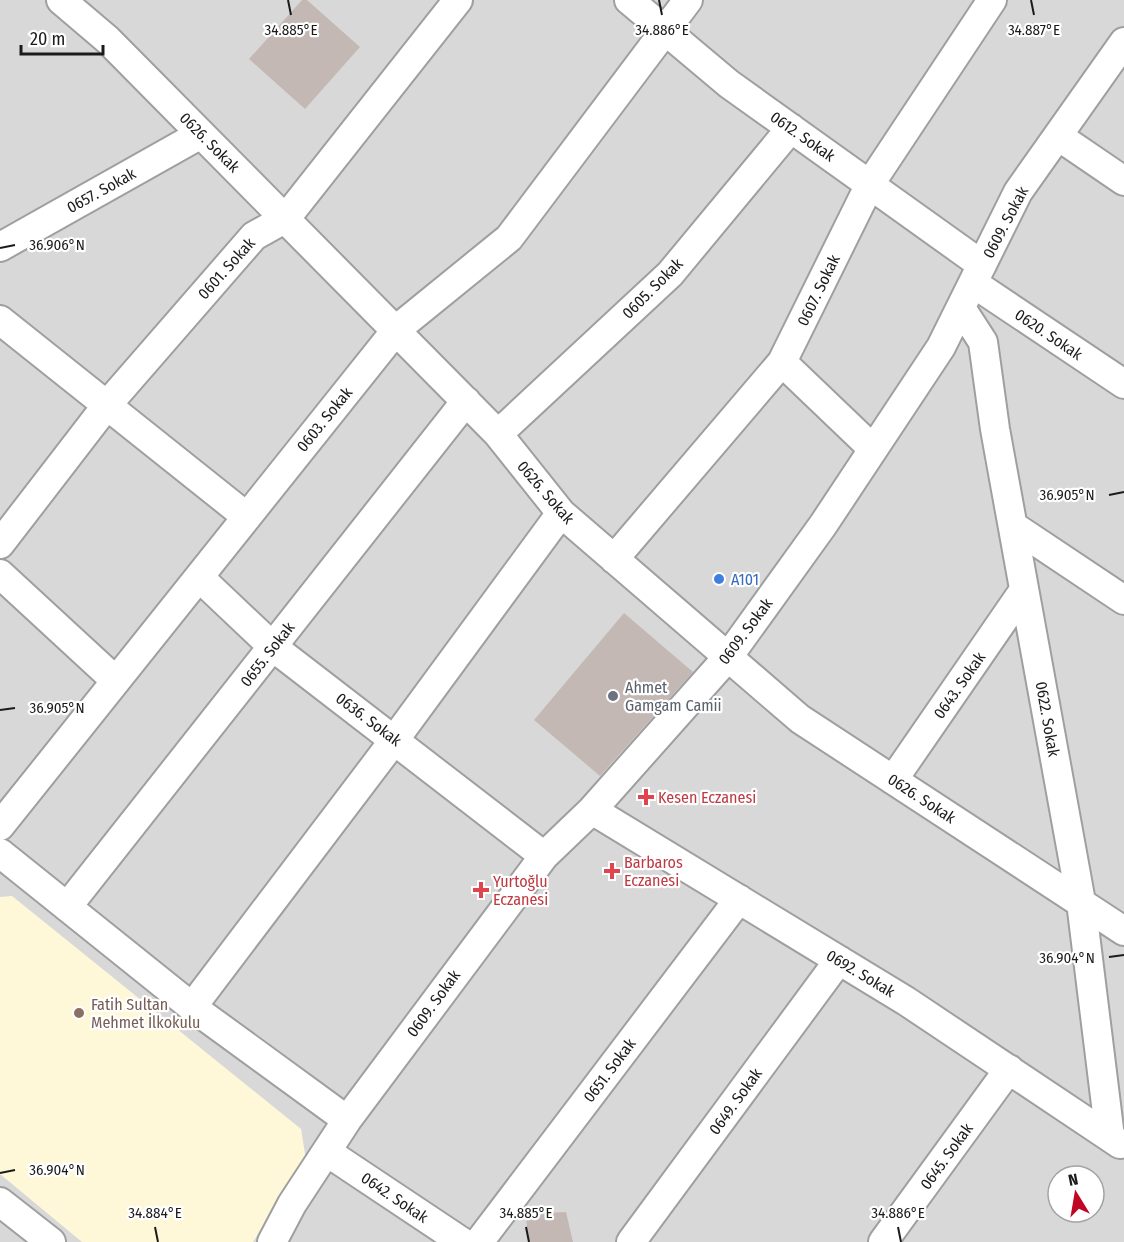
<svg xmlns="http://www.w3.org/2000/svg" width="1124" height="1242" font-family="'Fira Sans Condensed',sans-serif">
<rect width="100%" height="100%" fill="#ece6e0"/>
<path fill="#d9d8d8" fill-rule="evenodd" d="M0 0H1124V1242H0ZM1058 1176H1094V1212H1058Z"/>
<path fill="#fef8d8" d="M12 896 301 1129 306 1160 253 1242H82L0 1174V897Z"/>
<path fill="#c3b8b4" d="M302 0H307L360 47 305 109 249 59Z
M624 613 693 672 600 776 534 720Z
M566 1212 573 1242H528L526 1214Z"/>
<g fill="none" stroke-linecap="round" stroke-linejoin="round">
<defs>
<path id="street" d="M61 0 108 40 498 434 561 513 800 719 1124 931
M629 0 729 84 982 265
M1058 136 1124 181
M0 247 201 134
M973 283 1124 384
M961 308 983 342 995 429 1081 902 1110 1137
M0 320 247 517
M782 362 873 449
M498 434 670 274 791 128
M1013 526 1124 600
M0 544 107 405 254 236 286 218 458 0
M614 559 782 362 870 184 992 0
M0 574 116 681
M199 577 273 647 544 856
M893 780 1024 590
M592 810 906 1001 1120 1144
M0 826 397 329 509 238 688 0
M0 853 192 1007 347 1120
M67 907 466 401
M192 1007 395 739 561 513
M327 1152 462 1242
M0 1202 51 1242
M272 1242 292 1204 347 1120 544 856 592 810 728 657 823 525 941 347 1018 192 1124 42
M479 1242 739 899
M631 1242 839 960
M883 1242 1009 1069"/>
</defs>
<use href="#street" stroke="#9f9f9f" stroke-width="32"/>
<use href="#street" stroke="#fff" stroke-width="28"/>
</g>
<path fill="none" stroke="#1b1b1b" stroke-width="2" d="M288 0 291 15M659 0 662 15M1031 0 1034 15M0 248 15 245M1109 495 1124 492M0 710 15 708M1109 957 1124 955M0 1173 15 1170M155 1227 158 1242M526 1227 529 1242M898 1227 901 1242"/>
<circle fill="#3f7fe0" stroke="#fff" stroke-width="2" cx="719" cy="579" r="6"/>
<circle fill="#6b7280" stroke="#fff" stroke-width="2" cx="613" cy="696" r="6"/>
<g fill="#e0444e" stroke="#fff" stroke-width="2">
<path d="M643 788h6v6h6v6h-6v6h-6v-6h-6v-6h6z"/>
<path d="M609 862h6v6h6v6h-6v6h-6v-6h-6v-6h6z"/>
<path d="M478 881h6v6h6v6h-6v6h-6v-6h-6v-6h6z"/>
</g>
<circle fill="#8d6e63" stroke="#fff" stroke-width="2" cx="79" cy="1013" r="6"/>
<g text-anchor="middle" stroke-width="4.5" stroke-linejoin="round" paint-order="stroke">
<g font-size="16" fill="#1b1b1b" stroke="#fff">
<text transform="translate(803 136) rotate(35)" y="6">0612. Sokak</text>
<text transform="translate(210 142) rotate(45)" y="6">0626. Sokak</text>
<text transform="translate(101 190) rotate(-29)" y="6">0657. Sokak</text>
<text transform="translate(1005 222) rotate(-62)" y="6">0609. Sokak</text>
<text transform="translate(226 268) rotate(-48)" y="6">0601. Sokak</text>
<text transform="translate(652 288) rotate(-45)" y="6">0605. Sokak</text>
<text transform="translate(818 290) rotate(-64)" y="6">0607. Sokak</text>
<text transform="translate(1049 334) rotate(34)" y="6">0620. Sokak</text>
<text transform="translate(324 419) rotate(-51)" y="6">0603. Sokak</text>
<text transform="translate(546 492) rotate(49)" y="6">0626. Sokak</text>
<text transform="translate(745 631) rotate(-53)" y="6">0609. Sokak</text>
<text transform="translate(267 654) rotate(-52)" y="6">0655. Sokak</text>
<text transform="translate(959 685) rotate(-55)" y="6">0643. Sokak</text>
<text transform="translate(369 719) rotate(37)" y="6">0636. Sokak</text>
<text transform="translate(1048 719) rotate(80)" y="6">0622. Sokak</text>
<text transform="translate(922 798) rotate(33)" y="6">0626. Sokak</text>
<text transform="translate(861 973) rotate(31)" y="6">0692. Sokak</text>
<text transform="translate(433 1003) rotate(-54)" y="6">0609. Sokak</text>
<text transform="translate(609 1070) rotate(-53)" y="6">0651. Sokak</text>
<text transform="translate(735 1101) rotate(-54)" y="6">0649. Sokak</text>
<text transform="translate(946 1156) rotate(-54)" y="6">0645. Sokak</text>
<text transform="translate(395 1197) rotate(34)" y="6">0642. Sokak</text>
</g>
<g font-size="16" fill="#366cbe" stroke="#fff" text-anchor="start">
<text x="731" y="585">A101</text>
</g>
<g font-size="16" fill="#5b616d" stroke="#fff" text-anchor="start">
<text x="625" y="693">Ahmet<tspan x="625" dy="18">Gamgam Camii</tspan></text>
</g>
<g font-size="16" fill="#be3a42" stroke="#fff" text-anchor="start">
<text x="658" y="803">Kesen Eczanesi</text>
<text x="624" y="868">Barbaros<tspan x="624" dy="18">Eczanesi</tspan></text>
<text x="493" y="887">Yurtoğlu<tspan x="493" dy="18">Eczanesi</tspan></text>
</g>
<g font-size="16" fill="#785e54" stroke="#fff" text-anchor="start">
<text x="91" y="1010">Fatih Sultan<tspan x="91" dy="18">Mehmet İlkokulu</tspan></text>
</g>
</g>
<g font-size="15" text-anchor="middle" fill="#1b1b1b" stroke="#fff" stroke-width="4.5" stroke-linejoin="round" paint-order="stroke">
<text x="291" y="35">34.885°E</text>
<text x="662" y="35">34.886°E</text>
<text x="1034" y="35">34.887°E</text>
<text x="57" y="250">36.906°N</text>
<text x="1067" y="500">36.905°N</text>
<text x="57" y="713">36.905°N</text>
<text x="1067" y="963">36.904°N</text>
<text x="57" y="1175">36.904°N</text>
<text x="155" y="1218">34.884°E</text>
<text x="526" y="1218">34.885°E</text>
<text x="898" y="1218">34.886°E</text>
</g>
<g transform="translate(1076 1194) rotate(349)"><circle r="28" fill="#ffffff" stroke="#a4a4a4" stroke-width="1.5"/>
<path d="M0-4.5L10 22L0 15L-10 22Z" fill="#c00624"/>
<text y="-9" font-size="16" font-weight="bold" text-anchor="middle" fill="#1b1b1b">N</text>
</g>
<path d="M21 45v9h82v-9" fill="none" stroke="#1b1b1b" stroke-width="3"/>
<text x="30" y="45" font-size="18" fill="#1b1b1b" stroke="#ffffff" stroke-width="4.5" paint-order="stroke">20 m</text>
</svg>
